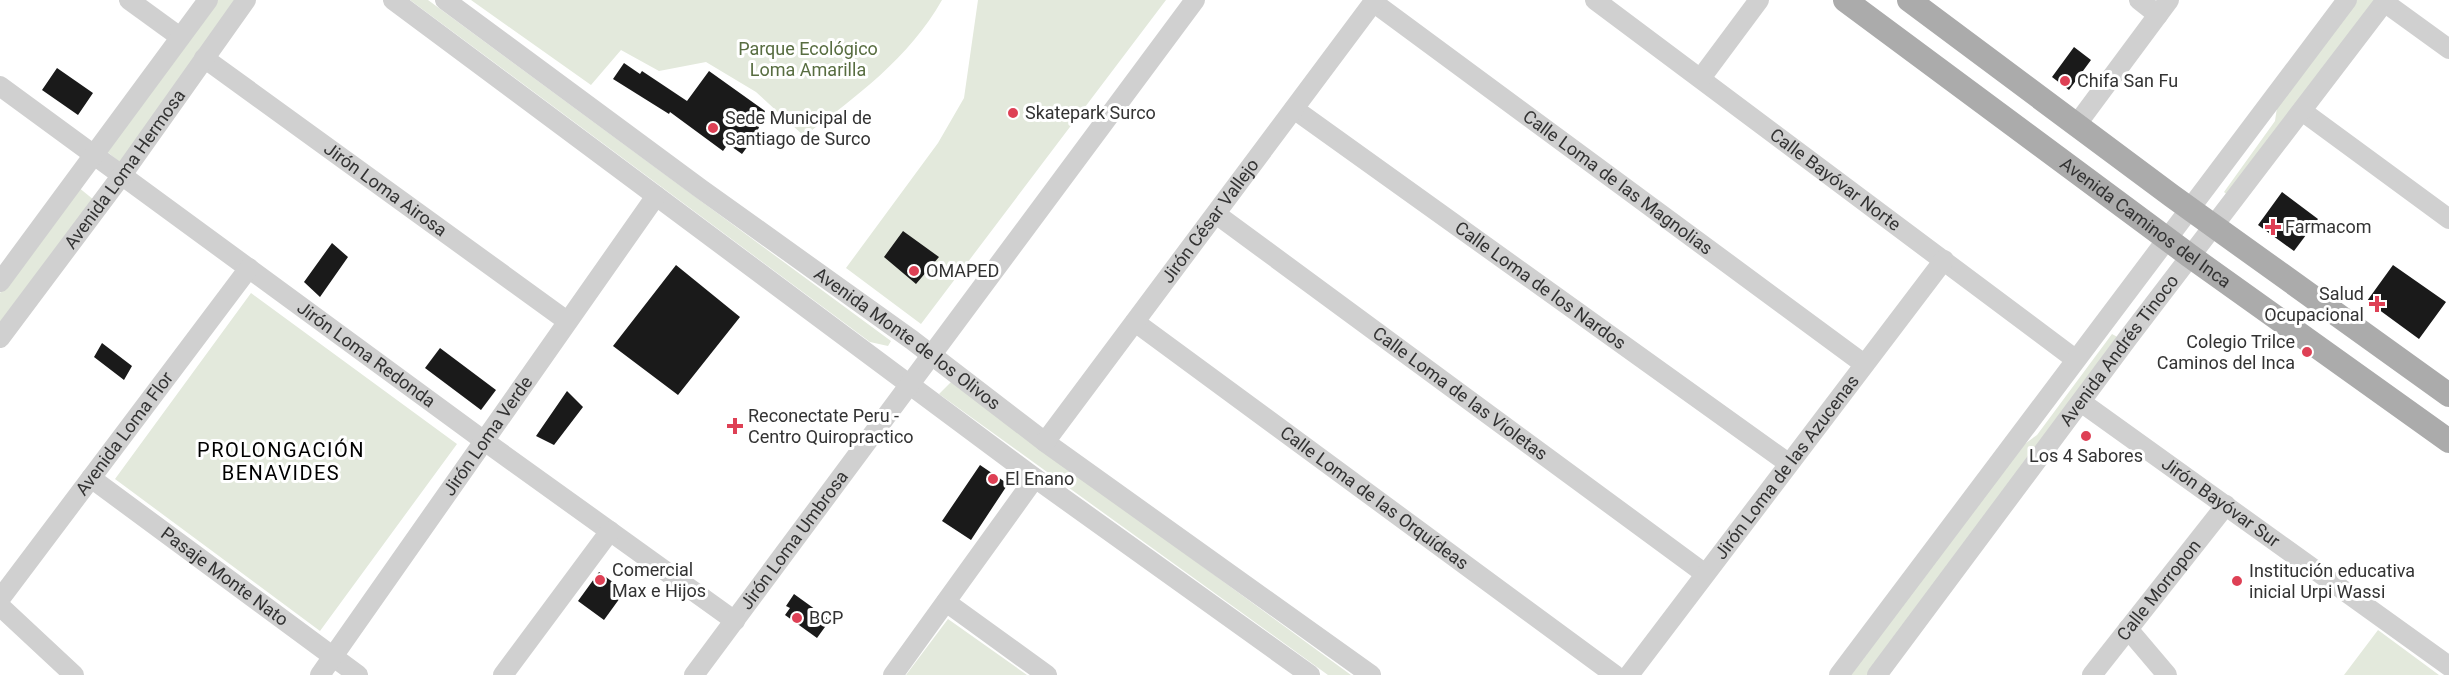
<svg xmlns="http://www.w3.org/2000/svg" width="2449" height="675" font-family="Roboto,sans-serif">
<rect width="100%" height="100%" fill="#fff"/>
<path fill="#e3e9dc" d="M217 0H237L127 168 105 150Z
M410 0H428L891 341 888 346 870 342Z
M471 0H942C909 58 856 97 804 136L756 92 706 62 659 71 621 50 591 85Z
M978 0H1166L921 324 846 268 938 143 964 98Z
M2348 0H2382L2230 197 2224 192 2275 121 2279 94Z
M78 187 94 200 0 324V293Z
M251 293 457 444 320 631 115 479Z
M2112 334 2121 339 1871 675H1848L2019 448 2037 435Z
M951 382 1351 675H1328L939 394Z
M948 619 1027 675H906Z
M2378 630 2439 675H2344Z"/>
<path fill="#1a1a1a" d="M2074 47 2091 60 2069 90 2052 77Z
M624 63 640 74 642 71 687 101 709 71 765 111 756 135 742 154 728 144 723 151 670 112 669 114 613 79Z
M57 68 93 93 78 115 42 90Z
M2282 192 2318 219 2294 251 2258 225Z
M903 231 939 257 916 284 884 257Z
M332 243 348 257 320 297 304 282Z
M676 265 740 317 678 395 613 346Z
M2393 265 2446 302 2419 339 2367 301Z
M102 343 132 366 124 380 94 357Z
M440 348 496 390 481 410 425 368Z
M567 391 583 407 554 445 536 436Z
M980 465 1008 484 971 540 942 521Z
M599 572 625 591 604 620 578 601Z
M794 594 830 620 817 638 785 615 790 608 786 606Z"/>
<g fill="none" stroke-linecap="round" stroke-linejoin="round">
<g stroke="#d0d0d0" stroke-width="20">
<path d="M129 0 180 37"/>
<path d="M393 0 1035 478 1310 675"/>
<path id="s1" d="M445 0 701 189 912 340 1045 442 1371 675"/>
<path id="s2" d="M1595 0 2075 359"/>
<path d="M2139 0 2158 15"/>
<path id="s3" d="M1373 2 1864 364"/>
<path d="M2384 2 2449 49"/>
<path id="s4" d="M204 58 567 321"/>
<path d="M1701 78 1759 0"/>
<path id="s5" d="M0 86 483 440 735 621"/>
<path id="s6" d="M1294 109 1788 463"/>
<path d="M2302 111 2449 219"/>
<path d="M2077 124 2169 0"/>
<path id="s7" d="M1216 214 1704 573"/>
<path d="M0 282 208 0"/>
<path id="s8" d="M1135 322 1615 675"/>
<path id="s9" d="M0 338 122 175 246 0"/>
<path id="s10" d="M2081 402 2449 666"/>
<path id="s11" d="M1045 442 1375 0"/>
<path id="s12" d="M91 478 358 675"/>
<path id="s13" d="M0 599 249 268"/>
<path d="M946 602 1047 675"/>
<path d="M0 606 74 675"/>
<path d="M2128 629 2167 675"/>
<path id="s14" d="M320 675 656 196"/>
<path d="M503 675 610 531"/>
<path id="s15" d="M694 675 1195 0"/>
<path d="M893 675 1035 478"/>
<path id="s16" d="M1629 675 1944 260"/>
<path d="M1839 675 2347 0"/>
<path id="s17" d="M1877 675 2128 338 2386 0"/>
<path id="s18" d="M2092 675 2226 505"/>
</g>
<g stroke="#ababab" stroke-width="24">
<path id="s19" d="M1845 0 2190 256 2449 441"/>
<path d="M1909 0 2172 196 2449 395"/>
</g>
</g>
<g fill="#de4055" stroke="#fff" stroke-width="2">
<circle cx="2065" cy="81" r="6"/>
<circle cx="1013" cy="113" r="6"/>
<circle cx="713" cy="128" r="6"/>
<path d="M2270 218h6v6h6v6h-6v6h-6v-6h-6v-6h6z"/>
<circle cx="914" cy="271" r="6"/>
<path d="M2374 295h6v6h6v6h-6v6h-6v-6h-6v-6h6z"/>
<circle cx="2307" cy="352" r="6"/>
<path d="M732 417h6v6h6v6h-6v6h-6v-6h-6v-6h6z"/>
<circle cx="2086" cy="436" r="6"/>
<circle cx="993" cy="479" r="6"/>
<circle cx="600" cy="580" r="6"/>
<circle cx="2237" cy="581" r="6"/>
<circle cx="797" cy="618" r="6"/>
</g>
<g text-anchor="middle" stroke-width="6" stroke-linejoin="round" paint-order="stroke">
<g font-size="18" fill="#586d41" stroke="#fff">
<text x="808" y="55">Parque Ecológico<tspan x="808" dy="21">Loma Amarilla</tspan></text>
</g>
<g font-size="18" fill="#333" stroke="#fff" text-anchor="start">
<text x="2077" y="87">Chifa San Fu</text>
<text x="1025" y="119">Skatepark Surco</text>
<text x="725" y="124">Sede Municipal de<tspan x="725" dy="21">Santiago de Surco</tspan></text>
<text x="2285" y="233">Farmacom</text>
<text x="926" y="277">OMAPED</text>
<text x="2364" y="300" text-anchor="end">Salud<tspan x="2364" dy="21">Ocupacional</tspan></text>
<text x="2295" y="348" text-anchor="end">Colegio Trilce<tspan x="2295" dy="21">Caminos del Inca</tspan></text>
<text x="748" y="422">Reconectate Peru -<tspan x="748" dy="21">Centro Quiropractico</tspan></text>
<text x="2086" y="462" text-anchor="middle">Los 4 Sabores</text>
<text x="1005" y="485">El Enano</text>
<text x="612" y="576">Comercial<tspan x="612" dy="21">Max e Hijos</tspan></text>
<text x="2249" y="577">Institución educativa<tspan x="2249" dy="21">inicial Urpi Wassi</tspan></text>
<text x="809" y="624">BCP</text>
</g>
<g font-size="18" fill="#333" stroke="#fff">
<text dy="6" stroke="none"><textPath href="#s9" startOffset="210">Avenida Loma Hermosa</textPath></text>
<text dy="6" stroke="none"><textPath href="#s2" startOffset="300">Calle Bayóvar Norte</textPath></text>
<text dy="6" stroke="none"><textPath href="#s3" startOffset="304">Calle Loma de las Magnolias</textPath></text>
<text dy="6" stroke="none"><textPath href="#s4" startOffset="224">Jirón Loma Airosa</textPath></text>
<text dy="6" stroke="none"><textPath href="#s11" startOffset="276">Jirón César Vallejo</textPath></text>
<text dy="6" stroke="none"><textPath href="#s19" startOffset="374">Avenida Caminos del Inca</textPath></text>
<text dy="6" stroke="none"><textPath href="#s6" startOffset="303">Calle Loma de los Nardos</textPath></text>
<text dy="6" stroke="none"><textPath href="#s1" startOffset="573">Avenida Monte de los Olivos</textPath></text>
<text dy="6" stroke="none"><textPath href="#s17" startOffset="405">Avenida Andrés Tinoco</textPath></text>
<text dy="6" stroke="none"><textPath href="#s5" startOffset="454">Jirón Loma Redonda</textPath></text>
<text dy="6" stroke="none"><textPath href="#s7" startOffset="303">Calle Loma de las Violetas</textPath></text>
<text dy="6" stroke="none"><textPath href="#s13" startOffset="207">Avenida Loma Flor</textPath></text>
<text dy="6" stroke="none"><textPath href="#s14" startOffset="292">Jirón Loma Verde</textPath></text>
<text dy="6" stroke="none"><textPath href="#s16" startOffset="261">Jirón Loma de las Azucenas</textPath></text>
<text dy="6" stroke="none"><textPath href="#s8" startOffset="297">Calle Loma de las Orquídeas</textPath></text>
<text dy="6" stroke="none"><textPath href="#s10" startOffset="172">Jirón Bayóvar Sur</textPath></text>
<text dy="6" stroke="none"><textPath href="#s15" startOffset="168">Jirón Loma Umbrosa</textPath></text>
<text dy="6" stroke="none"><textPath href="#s12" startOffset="166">Pasaje Monte Nato</textPath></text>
<text dy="6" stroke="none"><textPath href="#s18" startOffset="108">Calle Morropon</textPath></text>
</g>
<g font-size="20" letter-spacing="1.5" fill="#000" stroke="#fff">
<text x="281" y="457">PROLONGACIÓN<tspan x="281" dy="23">BENAVIDES</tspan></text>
</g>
</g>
</svg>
